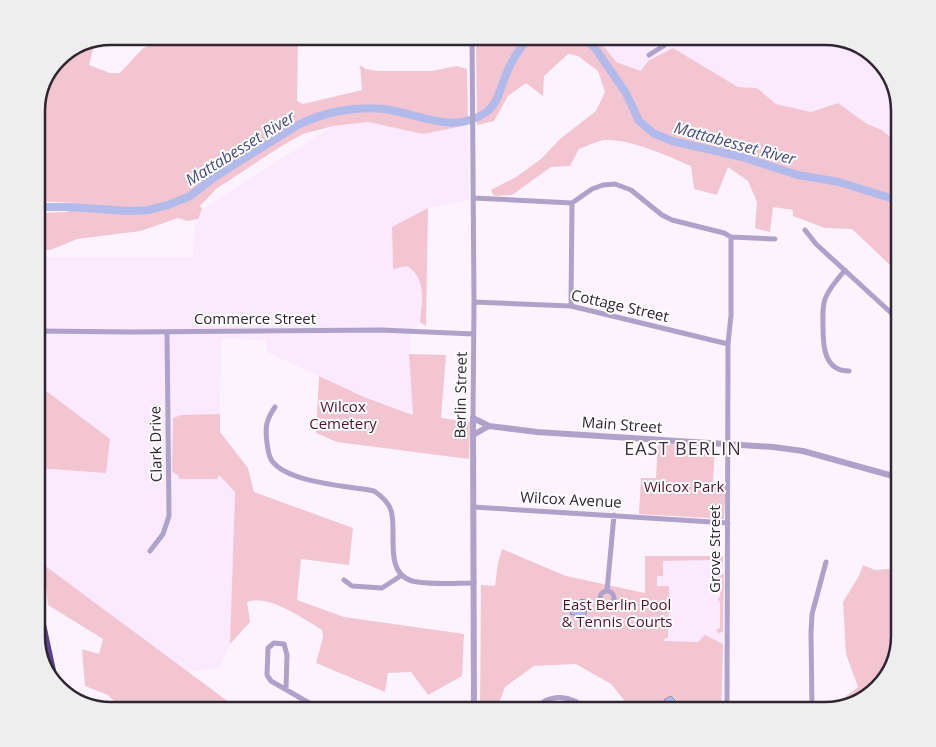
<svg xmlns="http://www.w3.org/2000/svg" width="936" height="747" font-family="'Open Sans',sans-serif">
<rect width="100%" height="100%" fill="#fdf3ff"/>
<path fill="#fbe9ff" d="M596 36H826L874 55 892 78 900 111V145L882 130 867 124 838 103 811 112 776 104 757 88 738 87 673 48 642 71 616 62Z
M368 122 423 134 468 125 469 200 428 208 392 227 393 269 408 266 416 272 423 289 420 322 411 335 409 357 414 415 400 409 364 397 267 352 265 340 221 339 219 475 235 492 230 644 220 668 187 672 44 565 36 511V468L105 473 110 440 36 384V263L49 257H193L194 229 202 209 333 126Z
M645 556H723V711H646Z"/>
<path fill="#f3c5d0" d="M165 36H298L297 101 303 104 362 90 360 65 366 69 377 71H432L457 66 467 69 468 125 423 134 368 122 333 126 303 134 280 147 216 189 200 206 202 209 198 219 187 221 178 218 141 231 77 239 53 249 42 251 36 248V213L67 212 75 203 36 201V106L61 55 95 42 89 65 110 73H120L142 49Z
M476 36H596L616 62 641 71 648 61 673 48 738 87 757 88 776 104 811 112 838 103 867 124 882 130 900 145V268L889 264 852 229 825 228 793 216V210L773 207 770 232 755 228 757 202 748 181 728 167 717 195 694 189 691 166C667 156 632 139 605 140 597 141 587 146 579 149L570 166 551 167 512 195 494 196 491 190 516 177 541 159 560 139 596 111 605 92 598 71 578 56 568 54 544 76 543 96 526 83 508 96 494 121 477 125Z
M428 208 426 326 420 322C422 300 427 281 408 266L393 269 392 227Z
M409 354 446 355 441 418 470 422 469 459 337 442 316 433 319 376 364 397 413 415Z
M41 387 110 439 106 473 36 468V406Z
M220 414V432L248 468 254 492 353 528 349 565 301 559 297 600 344 617 464 634 462 676 428 695 411 672 388 673 385 692 316 663 323 637 322 630C304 619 267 593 247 602L250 622 230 644 235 492 219 475 217 479H179L178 475 172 472 173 418 181 415Z
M658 442 715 445 713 482 726 483 724 519 639 514 641 478H656Z
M502 549 566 576 645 593V556H723V563L719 565V561L713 560 663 561V576H657V586H669L668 638H665L664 641 698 642 705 635 723 644 721 711C694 711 693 711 671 696L665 699 658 711H633L611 684 576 664 534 666 505 687 496 711H480L481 585 495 586 498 563Z
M44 565 241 711H140L133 707 119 706 108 695 85 686 82 649 99 654 103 639 48 605Z
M863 565 875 570 889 569 900 574V637L881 685 858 703 841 707V700L858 687 846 654 843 602 859 576Z
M724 574 723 632 718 633 716 630 720 628V602L718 599 720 596V581L716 577Z"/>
<path fill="#b1baea" stroke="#8a8eb2" d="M581 599 589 601 585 618 570 614 572 608 578 610Z
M671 696 681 706 693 711H658L665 699Z"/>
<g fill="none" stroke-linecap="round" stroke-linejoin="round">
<path stroke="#b1baea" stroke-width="8" d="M582 36 595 48 626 93 639 121 653 133 672 141 742 157 798 175 839 182 900 201
M36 207H69L128 211 148 210 168 205 190 196 216 176 298 125C324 112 355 106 384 109 417 113 452 135 485 113 497 105 500 90 505 77 511 62 519 47 532 36"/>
<path stroke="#aea2ca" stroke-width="5" d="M472 36 474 302 473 418
M649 55 679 36
M473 198 572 203 592 189 603 185 615 184 631 190 662 215 672 220 724 233 731 237 775 239
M805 230 816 244 900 321
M845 270C838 279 829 288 825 299 822 308 823 317 823 327 823 346 824 371 849 371
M474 302 571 306 728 344
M571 306 572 203
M36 331 132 332 381 330 474 334
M275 407C266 420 265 427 267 443 268 449 268 455 272 461 288 483 349 486 374 491 383 497 391 505 392 515 396 536 385 573 412 581 428 585 457 583 474 583
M473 507 728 523
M150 551 163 534 169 516 167 332
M344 580 352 586 382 588 402 575
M607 591 614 515
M600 598a7 7 0 1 1 14 0a7 7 0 1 1-14 0Z
M286 689 287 655 284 644 274 643 268 648 267 675 271 681 323 711
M533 711C549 692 571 694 589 711
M727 711 728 344 731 315V237
M812 711 811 633 812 614 826 562"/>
<path stroke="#aea2ca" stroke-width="6" d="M473 435 489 426
M474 711 473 418 489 426 537 432 773 447 803 451 900 478"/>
<path stroke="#5e4091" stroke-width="9" d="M36 599 52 673"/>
</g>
<g text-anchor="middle" stroke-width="4" stroke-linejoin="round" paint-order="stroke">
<g font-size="15" fill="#2f2631" stroke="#fff">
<text transform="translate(620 306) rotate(13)" y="5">Cottage Street</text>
<text x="255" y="324">Commerce Street</text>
<text transform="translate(461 395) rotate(-89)" y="5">Berlin Street</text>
<text transform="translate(622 425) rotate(4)" y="5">Main Street</text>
<text transform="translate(156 444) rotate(-91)" y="5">Clark Drive</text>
<text transform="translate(571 500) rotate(3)" y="5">Wilcox Avenue</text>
<text transform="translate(715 549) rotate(-90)" y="5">Grove Street</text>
</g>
<g font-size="15" fill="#54122a" stroke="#fff">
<text x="343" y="412">Wilcox<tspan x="343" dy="17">Cemetery</tspan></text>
<text x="684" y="492">Wilcox Park</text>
<text x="617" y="610">East Berlin Pool<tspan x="617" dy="17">&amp; Tennis Courts</tspan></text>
</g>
<g font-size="16" font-style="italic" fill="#464c88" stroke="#fff">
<text transform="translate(735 143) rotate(15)" y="6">Mattabesset River</text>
<text transform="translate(240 148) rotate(-32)" y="6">Mattabesset River</text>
</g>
<g font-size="18" letter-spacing="1" fill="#433048" stroke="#fff">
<text x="683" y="455">EAST BERLIN</text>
</g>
</g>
<path d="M0 0H936V747H0ZM111 45H825A66 66 0 0 1 891 111V636A66 66 0 0 1 825 702H111A66 66 0 0 1 45 636V111A66 66 0 0 1 111 45Z" fill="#eeeeef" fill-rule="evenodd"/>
<path fill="none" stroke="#2f2631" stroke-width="2.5" d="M111 45H825A66 66 0 0 1 891 111V636A66 66 0 0 1 825 702H111A66 66 0 0 1 45 636V111A66 66 0 0 1 111 45Z"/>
</svg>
